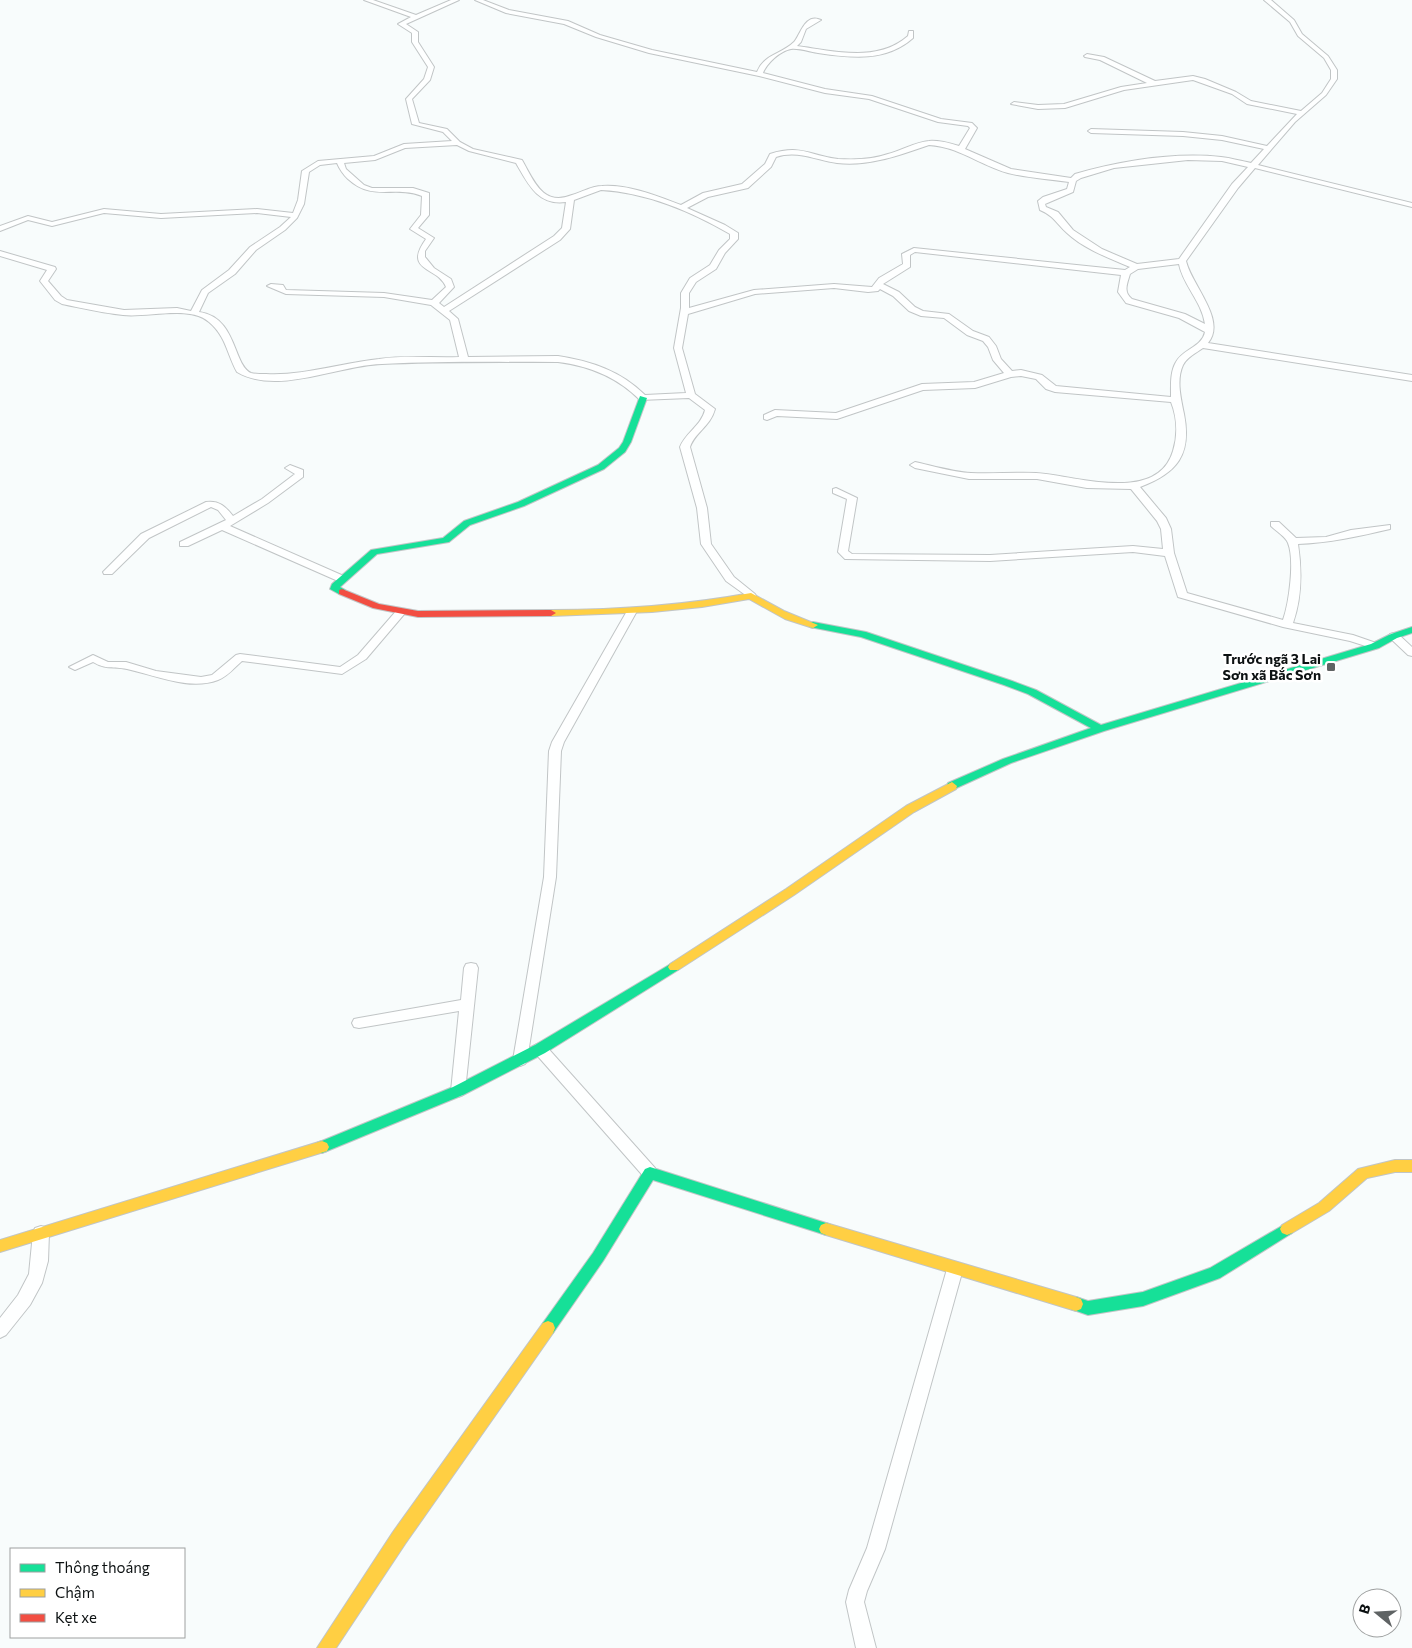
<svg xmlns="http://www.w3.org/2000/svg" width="1412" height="1648" font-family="Commissioner,sans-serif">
<rect width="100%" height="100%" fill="#f8fcfc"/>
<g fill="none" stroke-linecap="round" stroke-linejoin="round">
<defs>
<path id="street" d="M364 0H373L416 15 451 0H459L406 24 418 32V42L434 67 430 80 412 99 419 123 447 129 460 142 473 149 522 160C534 181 543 207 572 195 582 192 592 186 602 186 628 184 657 196 681 205L703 193 742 184 765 164 770 154C802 144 810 156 838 159 854 160 874 159 888 154 901 151 915 142 929 141 939 140 949 143 959 146L970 128 968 126 938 122 869 99 825 93 759 76 649 53 596 37 564 24 506 13 475 0H483L509 10 568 21 600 35 652 50 757 72C764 54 782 54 794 42 800 36 805 12 821 20L806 29 801 42 797 46C834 51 877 63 908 36L909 31H913V38C886 62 852 58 818 53 811 52 799 48 791 49 780 51 767 63 763 73L825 89 872 96 941 119 972 123 977 128 965 149 1011 169 1071 178 1075 174C1121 161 1173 152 1221 157 1231 158 1241 161 1251 163L1264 149 1222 140 1183 136 1091 133 1088 131 1091 129 1183 132 1222 136 1267 146 1297 114 1247 104 1232 94 1193 80 1124 90 1065 108 1038 109 1011 104 1014 102 1038 105 1064 104 1121 87 1147 83 1100 60 1085 57 1084 56 1087 54 1104 57 1155 81 1193 76 1205 79 1236 92 1251 101 1301 111 1322 93 1331 79V70L1324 58 1298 36 1290 22 1264 0H1271L1294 20 1302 34 1328 56 1337 70V79L1326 95 1295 122 1258 165 1412 203V207L1255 168 1238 188 1186 261C1192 286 1227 320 1208 343L1412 375V381L1203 348C1196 353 1187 357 1183 365 1176 380 1181 399 1184 414 1192 455 1177 473 1140 487L1166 518 1171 529 1174 553 1187 593 1283 620C1289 603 1295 560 1288 543 1286 537 1276 531 1271 526V522H1279L1296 538 1326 537 1351 530 1390 525V529C1360 536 1329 543 1298 544 1302 571 1302 597 1293 623L1353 635 1379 644 1381 646 1375 649 1350 641 1283 627 1178 597 1165 556 1133 552 990 561 845 559 838 552 847 499 833 493V489L836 488 857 498 848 551 852 554 990 555 1133 546 1163 549 1161 529 1157 521 1131 489 1087 488 1037 479H969L915 468 910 465 915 462C933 466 953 472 971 473 993 474 1014 472 1036 473 1074 475 1157 505 1173 451 1178 435 1177 417 1171 402L1055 392 1046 389 1036 379 1021 376 1011 377 975 388 923 390 837 419 777 416 767 420 764 419V415L775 410 836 413 922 384 974 382 1004 373 993 360 988 347 983 341 967 335 944 318 921 316 909 311 893 296 880 289 878 291 868 292 834 288 755 294 688 314 682 348 695 394 715 409C710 427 695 432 690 447L707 508 711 544 734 577 755 594 756 596 755 598 751 599 726 581 701 544 697 508 680 447C686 432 701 426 705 410L689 398 640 400C617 377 590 366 558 362 500 362 441 361 382 364 339 365 277 396 237 372 227 354 226 336 209 322 190 305 147 318 123 315 103 313 82 308 62 304L55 300 40 281 47 270 0 256V251L55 267 56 269 48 281 61 296 67 300 124 310 177 308 191 311 202 290 229 270 250 247 280 227 291 217 257 213 161 218 104 213 52 226 28 220 0 231V226L28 216 52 222 104 209 161 214 257 209 293 213 298 200 302 171 318 161 374 156 404 144 452 141 443 132 412 124 406 99 424 79 428 67 412 42V33L398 24 411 17ZM457 145 469 151 516 163C528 184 538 206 566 202L562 228 554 236 444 307 439 303 454 287 451 279 434 268 425 257V251L434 238 418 228 429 215V193L413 188H372L364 185 346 169 344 163 375 160 405 148ZM929 145C960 147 979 165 1008 173 1027 178 1049 179 1069 182L1067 189 1043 197 1038 201 1040 210C1054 216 1056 223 1067 233 1084 249 1109 258 1130 267L1125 270 914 248 902 254 903 264 879 278 872 287 834 284 754 290 689 308V293L696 282 716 269 725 253 738 239V233L725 225 687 208 708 197 748 188 771 167 776 157C798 150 815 160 837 163 868 167 900 155 929 145ZM1188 160 1222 161 1248 167 1232 184 1179 259 1137 264 1102 249 1073 230 1058 212 1046 207 1045 204 1073 192 1076 181 1081 178 1114 168ZM337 163C340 170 343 174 348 179 373 202 394 185 422 196L421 215 410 229 426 239C402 272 439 267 446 287L432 300 384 293 286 290 283 285 271 284 267 286 286 294 384 297 431 305 450 320 459 357C433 358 405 355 379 359 341 363 304 376 266 374 261 374 255 374 251 373 233 365 237 317 199 312L208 293 235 274 256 250 285 230 297 218 304 204 309 172 320 165ZM601 190C645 192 693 212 730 234V239L719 250 710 265 690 278 681 293V308L674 348 686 393 645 395C621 371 591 361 558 356L468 357 458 319 449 311 560 240 570 229 574 200ZM915 252 1121 275 1118 292 1126 303 1179 318 1205 332C1202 347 1183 349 1176 362 1170 372 1171 385 1171 397L1056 386 1042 375 1021 370 1012 371 1001 359 996 346 989 337 973 331 949 314 923 311 915 307 899 292 883 284 910 267V255ZM1179 264C1183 285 1202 302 1205 324L1185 314 1132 299C1123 292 1127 284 1130 274L1138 269Z
M290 465 303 470V477L268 503 230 526 346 577 347 579 346 581H338L222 530 188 546H180V542L226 520 218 510 211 507 149 538 112 574H104L103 572 141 534 206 502C219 500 226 507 233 516L262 499 295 474 285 468Z
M632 608 637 611 564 742 561 751 556 877 527 1060 525 1064 520 1066 515 1064 513 1060 544 877 549 751 552 742 627 611Z
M401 609 406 612 366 659 342 674 242 661C235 667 227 677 218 680 189 691 155 675 127 669 113 666 106 670 93 662L75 670 69 667 93 655 108 662H126L156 671 201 677 212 675 236 655 240 654 340 667 358 655 397 610Z
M1394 633 1398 634 1412 647V656L1408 655 1390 638 1389 636 1390 634Z
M471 963 476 964 478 968 465 1091 463 1095 458 1097 453 1095 451 1091 459 1011 359 1028 354 1027 352 1023 354 1019 359 1018 461 1000 464 968 466 964Z
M540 1043 545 1045 655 1168 658 1173 655 1178 650 1179 645 1178 535 1053 533 1049 535 1045Z
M41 1226 47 1228 49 1233 48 1261 42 1283 30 1305 6 1335 0 1338V1318L18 1295 29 1274 33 1233 35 1228Z
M955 1262 961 1264 963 1269 885 1549 867 1591 864 1602 876 1648H856L846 1602 849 1590 867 1548 947 1269 949 1264Z"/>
<path id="fast" d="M640 396 647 398 631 442 625 452 604 469 524 506 470 525 449 542 377 554 340 587 345 590V594H339L330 589 332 584 371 550 443 538 464 521 518 502 598 465 619 448 623 442Z
M813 622 866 632 1012 681 1036 690 1101 725 1371 644 1391 634 1412 627V633L1397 638 1379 648 1104 731 1011 763 952 790 947 786 948 783 1003 759 1091 728 1028 694 1004 685 861 637 810 627 808 625 810 623Z
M674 962 678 964 680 967 678 970 545 1053 463 1095 327 1151 322 1153 317 1151 315 1147 317 1143 453 1087 535 1045Z
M650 1167 826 1223 831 1225 833 1229 831 1233 826 1235 653 1180 603 1261 553 1333 548 1335 543 1333 541 1328 543 1323 593 1253 645 1169Z
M1287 1223 1292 1225 1294 1229 1292 1233 1220 1278 1143 1306 1088 1315 1071 1309 1069 1304 1071 1299 1076 1297 1088 1301 1143 1292 1210 1268Z"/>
<path id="slow" d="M751 593 784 611 818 625 813 628 785 619 749 599 702 607 652 612 551 616 546 613 551 610C618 610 685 605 751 593Z
M952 782 957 786 956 789 914 812 794 895 678 970H670L668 967 670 964 786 889 906 806Z
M322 1141 327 1143 329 1147 327 1151 0 1252V1240Z
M1395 1160H1412V1172H1395L1367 1178 1329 1211 1292 1233 1287 1235 1282 1233 1280 1229 1282 1225 1319 1203 1358 1169Z
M826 1223 1076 1297 1081 1299 1083 1304 1081 1309 1076 1311 826 1235 821 1233 819 1229 821 1225Z
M548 1321 553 1323 555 1328 553 1333 405 1544 336 1648H317L393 1532 543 1323Z"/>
<path id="jam" d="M342 589 379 604 418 611 551 610 556 613 551 616 418 617 373 608 339 594V590Z"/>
</defs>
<use href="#street" stroke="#c1c5c6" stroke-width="2"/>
<use href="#fast" stroke="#c1c5c6" stroke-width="2"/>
<use href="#slow" stroke="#c1c5c6" stroke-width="2"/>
<use href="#jam" stroke="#c1c5c6" stroke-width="2"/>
<use href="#street" fill="#feffff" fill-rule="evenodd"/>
<use href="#fast" fill="#16e098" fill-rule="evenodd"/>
<use href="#slow" fill="#ffcf43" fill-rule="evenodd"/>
<use href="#jam" fill="#f24e42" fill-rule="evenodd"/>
</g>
<rect fill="#5f6364" stroke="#fff" stroke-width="2" x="1326" y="662" width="10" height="10" rx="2.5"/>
<g text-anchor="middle" stroke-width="5" stroke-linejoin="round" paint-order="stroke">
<g font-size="14" font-weight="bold" fill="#0c1112" stroke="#fff" text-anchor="end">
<text x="1321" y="664">Trước ngã 3 Lai<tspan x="1321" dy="16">Sơn xã Bắc Sơn</tspan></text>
</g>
</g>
<rect x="10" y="1548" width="175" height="90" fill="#ffffff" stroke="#9ea0a0"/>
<rect x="20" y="1564" width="25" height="8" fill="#16e098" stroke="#9ea0a0"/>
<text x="55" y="1573" font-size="15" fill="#0c1112">Thông thoáng</text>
<rect x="20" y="1589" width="25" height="8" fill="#ffcf43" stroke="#9ea0a0"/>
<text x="55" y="1598" font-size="15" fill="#0c1112">Chậm</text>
<rect x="20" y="1614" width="25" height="8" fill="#f24e42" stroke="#9ea0a0"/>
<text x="55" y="1623" font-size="15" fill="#0c1112">Kẹt xe</text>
<g transform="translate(1377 1613) rotate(288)"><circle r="24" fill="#ffffff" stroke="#9ea0a0"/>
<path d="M0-4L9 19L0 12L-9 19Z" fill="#5f6364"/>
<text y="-8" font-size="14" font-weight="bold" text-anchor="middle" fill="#0c1112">B</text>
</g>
</svg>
